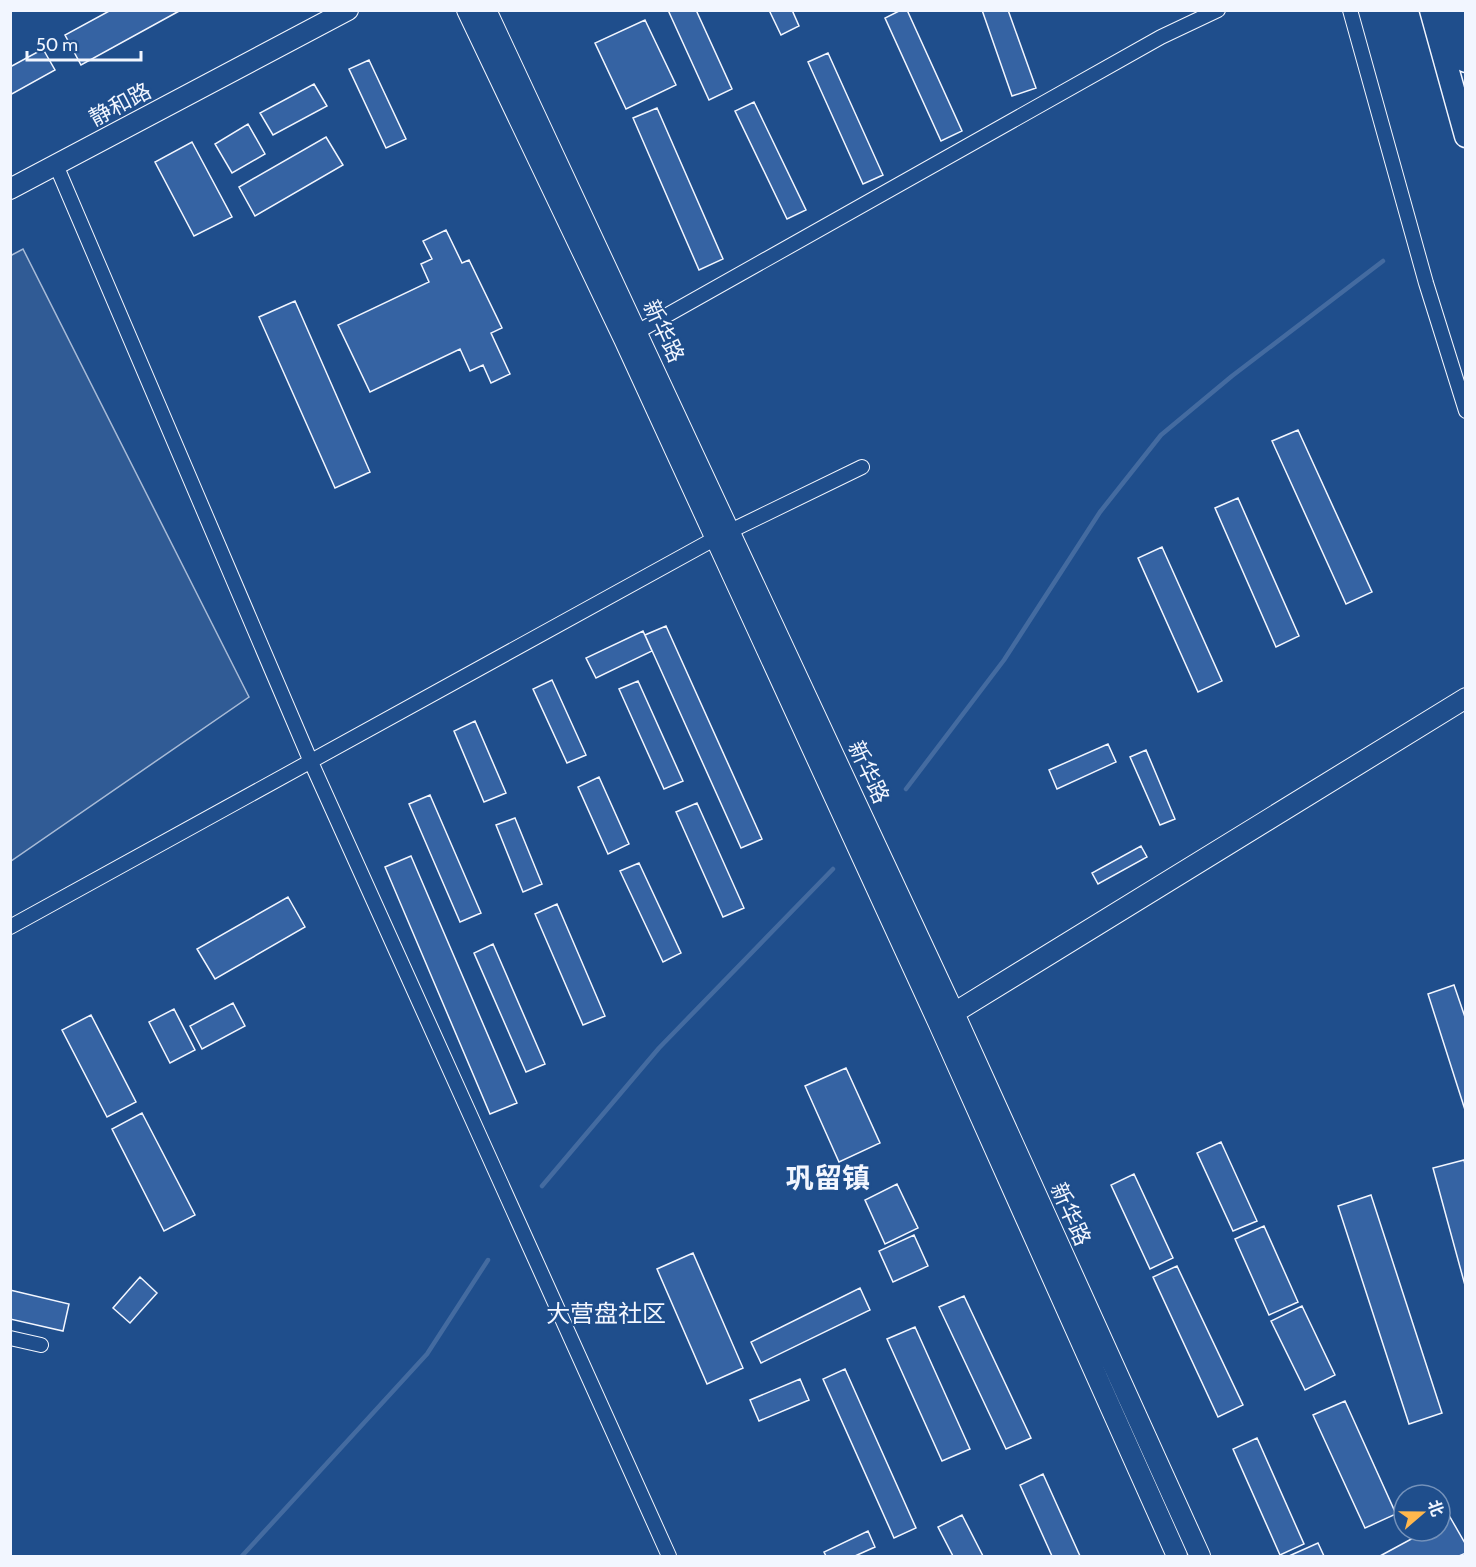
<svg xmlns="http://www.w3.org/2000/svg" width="1476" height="1567" font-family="Cabin,'Noto Sans SC',sans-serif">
<rect width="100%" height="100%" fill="#1f4e8c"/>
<path fill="#305b95" stroke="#a8bbd7" stroke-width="1.5" d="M23 249 249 697 11 861 10 256Z"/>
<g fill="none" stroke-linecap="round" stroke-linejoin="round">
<path stroke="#446ba0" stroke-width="4.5" d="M906 789 1004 660 1100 512 1161 435 1232 376 1383 261
M542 1186 659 1048 833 869
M242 1556 427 1354 488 1260"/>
</g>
<path fill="#3563a3" stroke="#f2f6ff" stroke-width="1.5" d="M111 10H181L81 65 65 35Z
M668 10H696L732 89 709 100Z
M769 10H792L799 26 781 35Z
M901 10H907L962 131 941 141 885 18Z
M982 10H1008L1036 88 1012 96Z
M645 20 676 85 626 109 595 43Z
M43 49 55 70 10 95V67Z
M828 53 883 175 863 184 808 62Z
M369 60 406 139 386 148 349 69Z
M314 84 327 106 273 135 260 113Z
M754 102 806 210 787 219 735 111Z
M657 108 723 259 699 270 633 118Z
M248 124 265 154 232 173 215 144Z
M326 137 343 165 255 216 239 187Z
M192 142 232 217 194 236 155 162Z
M446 230 462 263 469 260 502 328 491 333 510 374 491 383 483 365 470 371 460 349 370 392 338 325 429 282 421 264 432 259 423 241Z
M295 301 370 472 335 488 259 317Z
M1298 430 1372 592 1346 604 1272 441Z
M1238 498 1299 636 1276 647 1215 508Z
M1162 547 1222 681 1198 692 1138 558Z
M666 626 762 839 741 848 645 635Z
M643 631 652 651 596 678 586 658Z
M552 680 586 755 567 763 533 689Z
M638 681 683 781 664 789 619 689Z
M475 721 506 793 484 802 454 731Z
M1108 744 1116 762 1057 789 1049 770Z
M1146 750 1175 819 1160 825 1130 757Z
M599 777 629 844 608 854 578 787Z
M430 795 481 913 460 922 409 804Z
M697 803 744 908 723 917 676 812Z
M515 818 542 884 523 892 496 825Z
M1141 846 1147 857 1098 884 1092 873Z
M411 856 517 1103 490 1114 385 867Z
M639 863 681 953 663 962 620 871Z
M288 897 305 927 215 979 197 949Z
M557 904 605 1016 583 1025 535 914Z
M493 944 545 1064 526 1072 474 953Z
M1454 985 1466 1020V1113L1428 994Z
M233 1003 245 1026 202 1049 190 1026Z
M174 1009 195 1050 170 1063 149 1022Z
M91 1015 136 1102 107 1117 62 1030Z
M846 1068 880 1143 839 1162 805 1086Z
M142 1113 195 1215 164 1231 112 1129Z
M1221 1142 1257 1221 1233 1231 1197 1153Z
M1464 1160 1466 1168V1289L1433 1168Z
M1134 1174 1173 1258 1150 1269 1111 1185Z
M897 1184 918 1228 885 1244 865 1200Z
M1371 1195 1442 1413 1409 1424 1338 1206Z
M1264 1226 1298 1302 1269 1315 1235 1239Z
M914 1235 928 1266 893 1282 879 1251Z
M693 1253 743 1368 707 1384 657 1269Z
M1177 1266 1243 1405 1218 1417 1153 1277Z
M140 1277 157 1293 130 1323 113 1308Z
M860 1288 870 1310 761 1363 751 1342Z
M10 1290 69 1304 63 1331 10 1319Z
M964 1296 1031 1438 1006 1449 939 1307Z
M1302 1306 1335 1375 1305 1390 1271 1321Z
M915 1327 970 1449 942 1461 887 1339Z
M845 1369 916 1528 894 1538 823 1379Z
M800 1379 809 1400 759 1421 750 1400Z
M1345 1401 1396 1514 1365 1528 1313 1415Z
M1257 1438 1304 1544 1280 1555 1233 1449Z
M1043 1474 1080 1556H1052L1020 1485Z
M962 1515 983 1556H953L938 1527Z
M1450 1517 1466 1545V1553L1459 1556H1380L1426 1531H1440V1523Z
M868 1531 875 1547 855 1556H826L824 1552Z
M1318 1543 1324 1556H1289Z"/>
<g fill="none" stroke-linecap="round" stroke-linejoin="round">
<defs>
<path id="street" d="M1350 10 1426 283 1466 411
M56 165 311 762 669 1556
M630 336 1161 37 1218 10
M10 927 716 538 862 467
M10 1338 41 1345"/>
<path id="secondary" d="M467 10 624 339 938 1022 1177 1556
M486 10 954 1013 1200 1556
M10 189 348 10
M944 1019 1466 698"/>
<path id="primary" d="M1431 10 1466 136
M1452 10 1466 61"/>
</defs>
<use href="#street" stroke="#f2f6ff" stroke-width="16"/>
<use href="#secondary" stroke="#f2f6ff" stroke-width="22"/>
<use href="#primary" stroke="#f2f6ff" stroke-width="25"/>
<use href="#street" stroke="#1f4e8c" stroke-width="14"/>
<use href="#secondary" stroke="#1f4e8c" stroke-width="20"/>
<use href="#primary" stroke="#1f4e8c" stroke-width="22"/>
</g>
<g text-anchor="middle" stroke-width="4.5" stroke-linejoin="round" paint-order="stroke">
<g font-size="22" fill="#f2f6ff" stroke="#1f4e8c">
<text transform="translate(120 104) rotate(-28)" y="8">静和路</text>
<text transform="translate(664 331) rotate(65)" y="8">新华路</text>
<text transform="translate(869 772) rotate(65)" y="8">新华路</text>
<text transform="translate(1071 1214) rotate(66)" y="8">新华路</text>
</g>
<g font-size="24" fill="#f2f6ff" stroke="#1f4e8c">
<text x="606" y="1322">大营盘社区</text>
</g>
<g font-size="28" font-weight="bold" fill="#f2f6ff" stroke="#1f4e8c">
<text x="828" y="1188">巩留镇</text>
</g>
</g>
<rect width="1476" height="1567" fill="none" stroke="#f2f6ff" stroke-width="24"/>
<g transform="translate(1422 1513) rotate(70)"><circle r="28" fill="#1f4e8c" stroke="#7391ba" stroke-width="1.5"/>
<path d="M0-4.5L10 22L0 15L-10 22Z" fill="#ffb74d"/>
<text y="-9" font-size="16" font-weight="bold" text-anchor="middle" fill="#f2f6ff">北</text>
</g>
<path d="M27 51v9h114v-9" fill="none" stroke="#f2f6ff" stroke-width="3"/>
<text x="36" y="51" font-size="18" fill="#f2f6ff" stroke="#1f4e8c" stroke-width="4.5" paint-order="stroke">50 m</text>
</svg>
